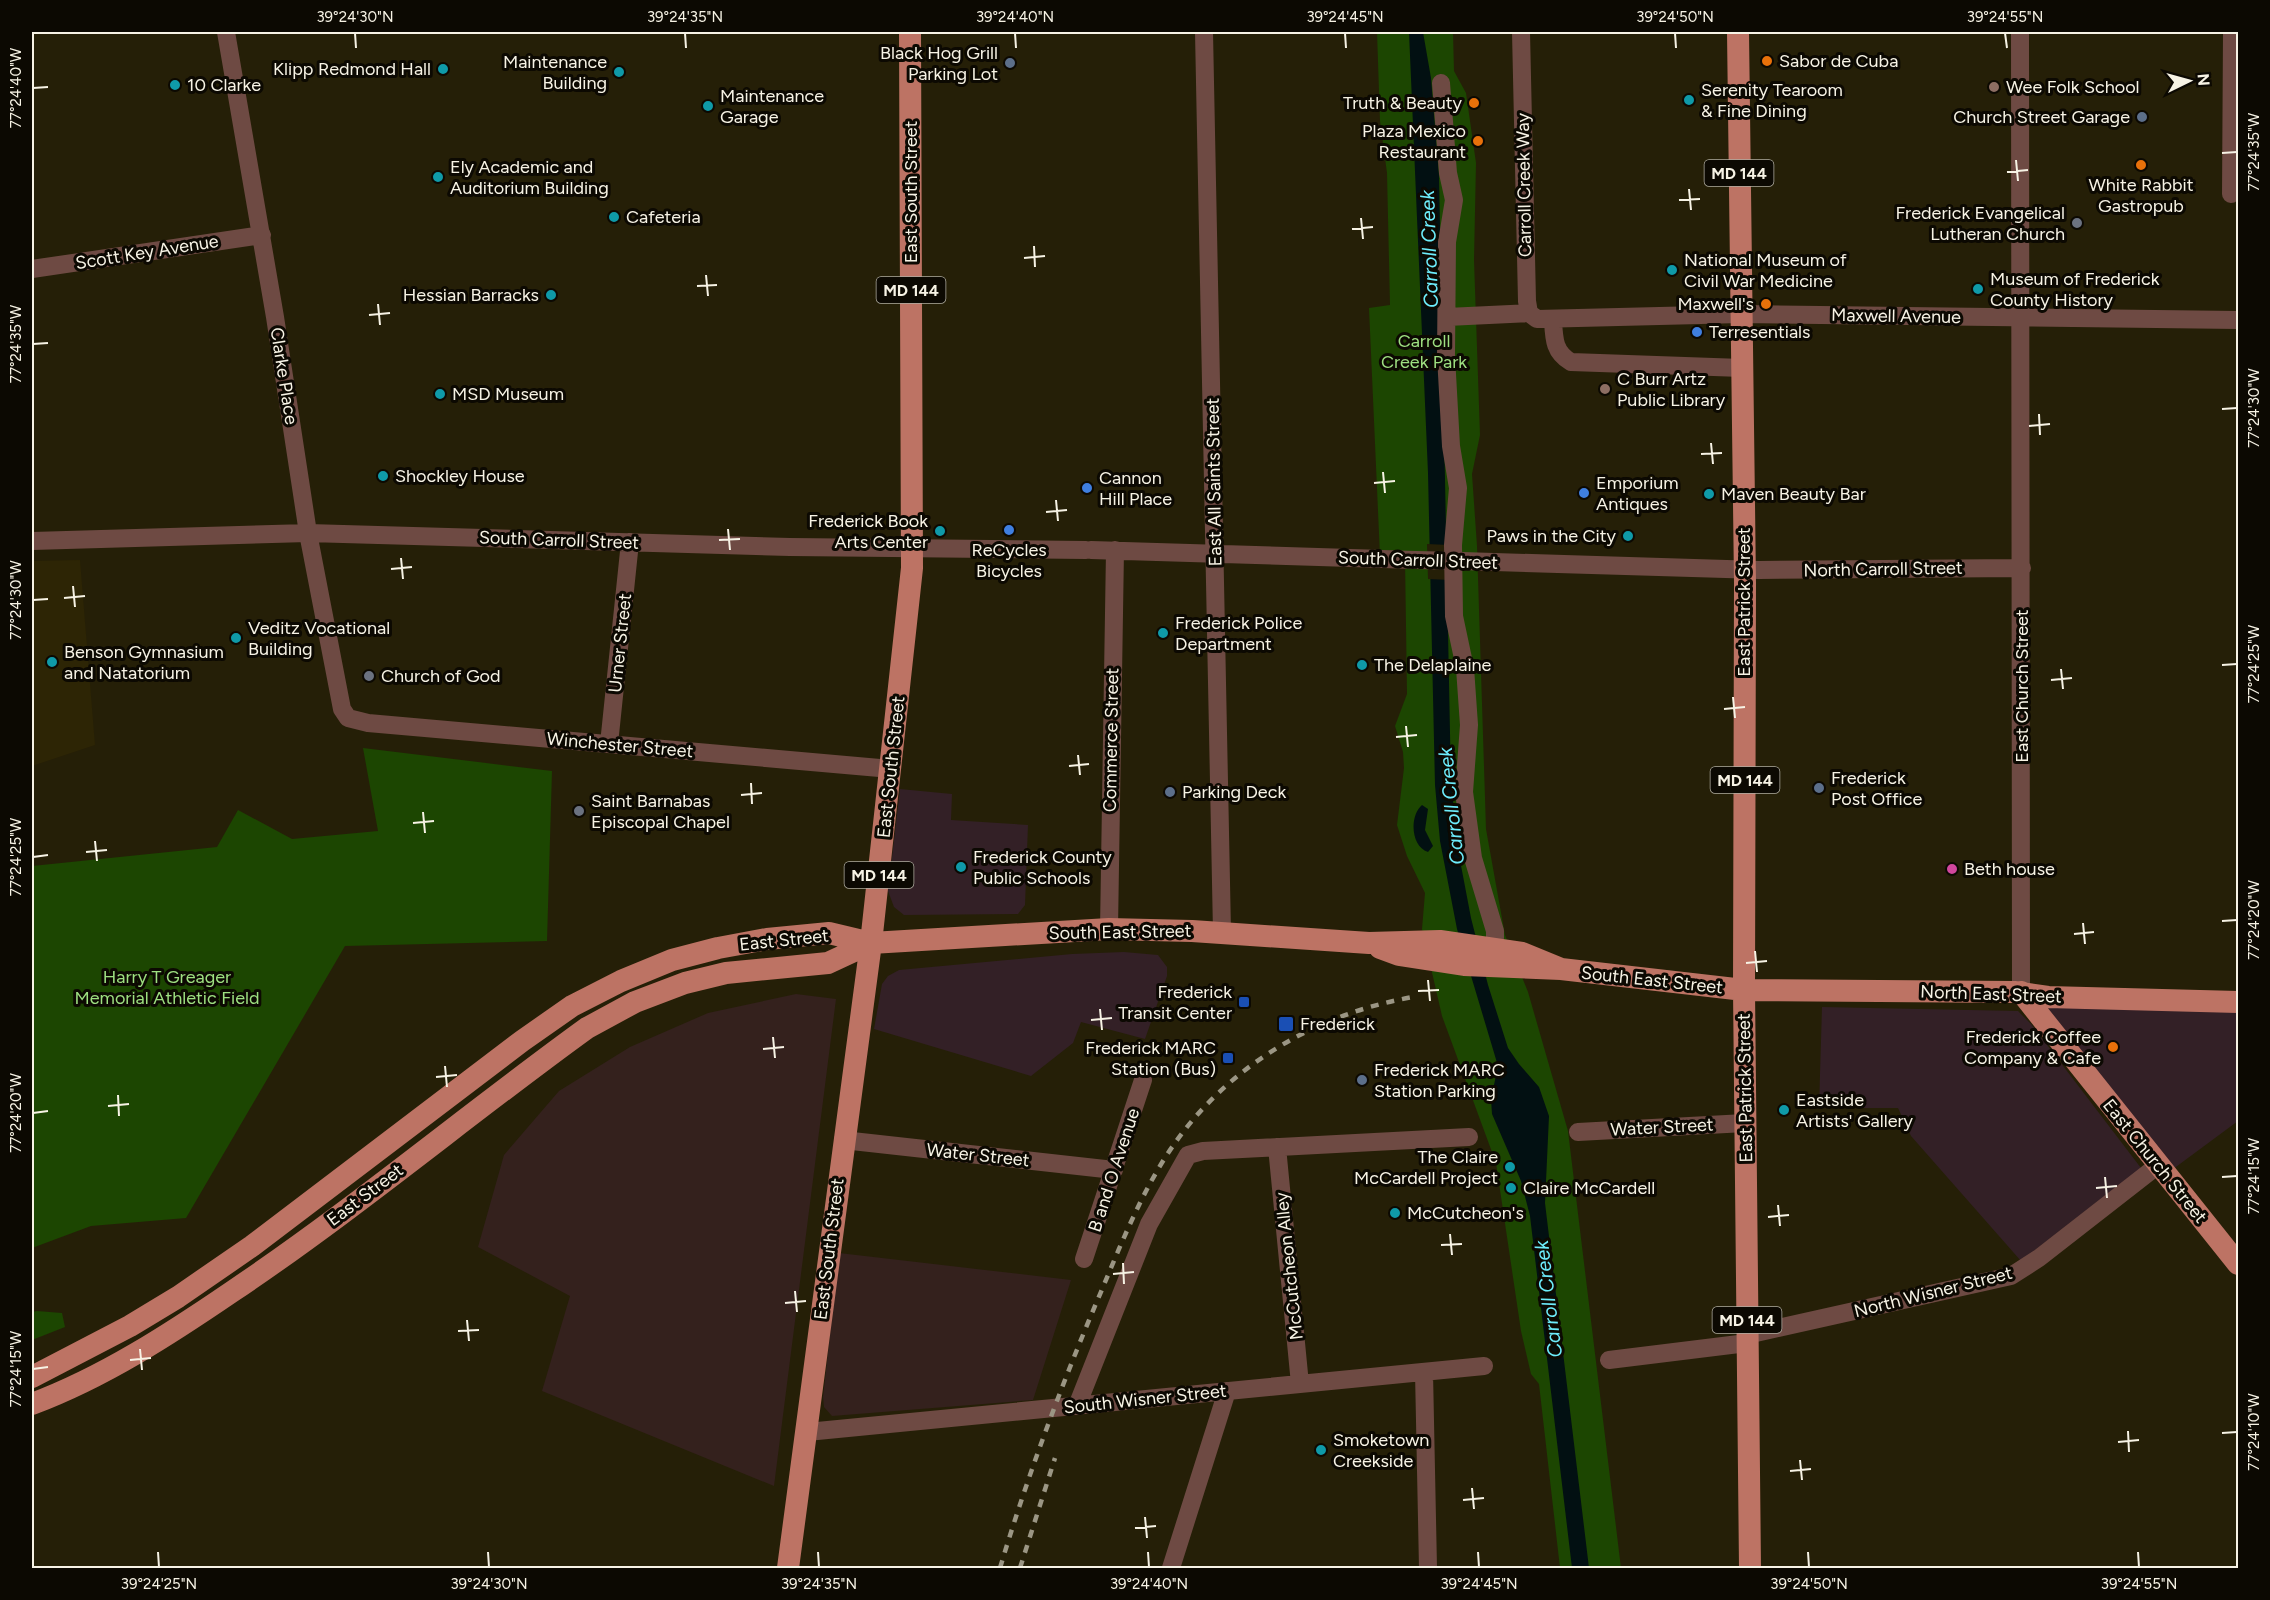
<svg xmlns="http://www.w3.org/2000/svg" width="2270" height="1600" font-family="Figtree,sans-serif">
<rect width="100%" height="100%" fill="#251f07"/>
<path fill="#332026" d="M900 789 952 794 951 820 1028 825 1025 905 1018 914 904 915 894 907 888 891Z
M1124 952 1158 955 1167 967V976L1145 1039 1081 1022 1073 1043 1031 1076 874 1029 882 984 888 976 899 970 1072 954Z
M2048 997 2238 1002V1121L2165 1175 2036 1014Z
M1822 1007 2018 1011 2031 1024 2141 1168 2021 1261 1911 1136 1898 1108H1819Z"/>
<path fill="#34211d" d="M796 994 836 999 774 1486 542 1391 570 1296 478 1247 504 1155 559 1091 630 1047 708 1013Z
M839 1253 1071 1280 1033 1400 832 1416 824 1407 823 1397Z"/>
<path fill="#2d2505" d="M80 560 95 745 32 766V561Z"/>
<path fill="#1c4601" d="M1377 32H1453L1454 71 1466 93 1476 163 1474 260 1480 435 1472 474 1477 546 1486 829 1505 935 1528 992 1568 1131 1621 1568H1560L1539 1384 1531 1374 1521 1331 1496 1163 1442 1016 1422 929 1425 893 1407 856 1397 825 1404 768 1403 752 1395 726 1407 694 1405 559 1380 556 1369 308 1390 305 1387 173 1380 121Z
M363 748 552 771 547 941 345 946 186 1218 91 1226 32 1248V866L217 847 238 810 292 839 378 831Z
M37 1311 62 1313 65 1327 32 1340V1312Z"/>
<path fill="#021012" d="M1409 32H1423L1431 78 1439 176 1451 783 1459 855 1471 918 1488 985 1508 1048 1519 1064 1539 1087 1549 1116 1545 1203 1589 1568H1572L1530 1216 1521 1181 1492 1114 1491 1099 1498 1066 1457 929 1440 841 1435 785 1428 473Z
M1422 805 1428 809 1425 830 1433 846 1428 852C1411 847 1409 816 1422 805Z"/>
<path fill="#251f07" d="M1427 544 1449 545 1450 580 1428 579Z"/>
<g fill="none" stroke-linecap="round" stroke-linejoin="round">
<path stroke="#6e4a43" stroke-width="18" d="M226 32 275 317 308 533 342 709 348 718 368 723 891 769
M1204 32 1222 932
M1521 32 1527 301 1529 313 1537 319 1741 314 2238 320
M2020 32 2021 992
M1441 83 1448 173 1454 200 1447 242 1446 356 1451 446 1458 488 1453 545 1454 616 1465 668 1469 725 1464 792 1473 858 1495 931V938
M2231 194 2232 32
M32 269 262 235
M1447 317 1529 313
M1553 320C1554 339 1554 352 1571 362L1742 368
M32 541 308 533 790 547 1086 550
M1091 550 1415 560
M1462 561 1759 570 2022 568
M609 744 630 542
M1109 929 1115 550
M1578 1132 1745 1123
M843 1140 1114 1170
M1277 1147 1300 1384
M1084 1259 1143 1080
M1747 1335 2011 1276 2039 1258 2157 1166
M1609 1360 1747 1343
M1424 1372 1428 1568
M1077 1406 1149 1224 1188 1155 1203 1151 1469 1137
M807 1432 1484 1366
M1171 1568 1227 1391"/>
<path stroke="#bd7364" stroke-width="22" d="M1738 32 1745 583 1744 990 1750 1568
M1380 948 1399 955 1464 965 1561 969 1744 990 2014 992 2048 997 2238 1002
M2021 992 2238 1264
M32 1377 130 1326 178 1297 252 1246 522 1041 572 1006 621 981 672 960 718 948 767 939 829 933 871 943 1109 929 1192 931 1369 943 1440 941 1522 953 1561 969
M32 1404C104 1377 170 1334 233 1291 355 1209 468 1114 587 1028L635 1002 685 983 726 973 828 963 871 943
M788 1568 871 943 912 568 910 32"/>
<path stroke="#9b9684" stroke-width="4.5" stroke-dasharray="8 8" stroke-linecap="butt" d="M1000 1568C1026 1481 1057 1397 1092 1313 1114 1262 1134 1208 1163 1161 1218 1072 1310 1015 1413 997
M1020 1568 1055 1458"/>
<path stroke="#6e4a43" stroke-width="18" d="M1415 560 1462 561"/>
</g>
<path fill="none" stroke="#f7f3e5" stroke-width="2" d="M355 33 356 48M685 33 686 48M1015 33 1016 48M1345 33 1346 48M1675 33 1676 48M2005 33 2007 48M33 88 48 87M2222 153 2237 152M2016 160 2018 181M2007 172 2028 170M1689 189 1691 210M1679 200 1700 199M1361 218 1363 239M1352 229 1373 227M1034 246 1035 267M1024 258 1045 256M706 275 708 296M697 286 717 285M378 304 380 325M369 315 390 313M33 344 48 343M2222 409 2237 408M2039 414 2040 435M2029 426 2050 424M1711 443 1713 464M1701 454 1722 453M1383 472 1385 493M1374 483 1395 481M1056 500 1058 521M1046 512 1067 510M728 529 730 550M719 540 740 539M401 558 403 579M391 569 412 567M73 586 75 607M64 598 85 596M33 600 48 599M2222 665 2237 664M2061 669 2063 689M2051 680 2072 678M1733 697 1735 718M1724 709 1745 707M1406 726 1408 747M1396 737 1417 735M1078 755 1080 775M1069 766 1089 764M751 783 752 804M741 795 762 793M423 812 425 833M413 823 434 821M95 841 97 861M86 852 107 850M33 857 48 855M2222 921 2237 920M2083 923 2085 944M2074 934 2094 932M1755 951 1757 972M1746 963 1767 961M1428 980 1430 1001M1418 991 1439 990M1100 1009 1102 1030M1091 1020 1112 1018M773 1037 775 1058M763 1049 784 1047M445 1066 447 1087M436 1077 457 1075M118 1095 119 1116M108 1106 129 1104M33 1113 48 1111M2105 1177 2107 1198M2222 1177 2237 1176M2096 1188 2117 1186M1778 1205 1780 1226M1768 1217 1789 1215M1450 1234 1452 1255M1441 1245 1462 1244M1123 1263 1124 1284M1113 1274 1134 1272M795 1291 797 1312M785 1303 806 1301M467 1320 469 1341M458 1331 479 1330M140 1349 142 1370M130 1360 151 1358M33 1369 48 1367M2128 1431 2129 1452M2222 1433 2237 1432M2118 1442 2139 1440M1800 1460 1802 1480M1790 1471 1811 1469M1472 1488 1474 1509M1463 1500 1484 1498M1145 1517 1147 1538M1135 1528 1156 1526M158 1552 159 1567M488 1552 489 1567M818 1552 819 1567M1148 1552 1149 1567M1478 1552 1479 1567M1808 1552 1809 1567M2138 1552 2139 1567"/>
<g fill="#e8710a" stroke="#0c0902" stroke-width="2">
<circle cx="1767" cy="61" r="6"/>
<circle cx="1474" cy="103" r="6"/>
<circle cx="1478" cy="141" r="6"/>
<circle cx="2141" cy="165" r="6"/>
<circle cx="1766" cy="304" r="6"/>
<circle cx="2113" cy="1047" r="6"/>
</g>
<g fill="#5c6f8a" stroke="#0c0902" stroke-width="2">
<circle cx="1010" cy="63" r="6"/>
<circle cx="2142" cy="117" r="6"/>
<circle cx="1819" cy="788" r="6"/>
<circle cx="1170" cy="792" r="6"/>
<circle cx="1362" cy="1080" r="6"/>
</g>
<g fill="#0f9aa8" stroke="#0c0902" stroke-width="2">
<circle cx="443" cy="69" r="6"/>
<circle cx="619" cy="72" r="6"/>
<circle cx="175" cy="85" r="6"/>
<circle cx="1689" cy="100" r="6"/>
<circle cx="708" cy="106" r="6"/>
<circle cx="438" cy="177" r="6"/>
<circle cx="614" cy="217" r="6"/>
<circle cx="1672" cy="270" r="6"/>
<circle cx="1978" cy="289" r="6"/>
<circle cx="551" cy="295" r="6"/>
<circle cx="440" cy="394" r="6"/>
<circle cx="383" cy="476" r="6"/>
<circle cx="1709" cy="494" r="6"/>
<circle cx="940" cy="531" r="6"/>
<circle cx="1628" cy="536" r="6"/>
<circle cx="1163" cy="633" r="6"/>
<circle cx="236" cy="638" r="6"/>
<circle cx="52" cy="662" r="6"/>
<circle cx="1362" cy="665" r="6"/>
<circle cx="961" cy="867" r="6"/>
<circle cx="1784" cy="1110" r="6"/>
<circle cx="1510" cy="1167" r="6"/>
<circle cx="1511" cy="1188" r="6"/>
<circle cx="1395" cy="1213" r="6"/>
<circle cx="1321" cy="1450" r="6"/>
</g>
<g fill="#8d6e63" stroke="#0c0902" stroke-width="2">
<circle cx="1994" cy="87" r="6"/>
<circle cx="1605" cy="389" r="6"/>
</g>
<g fill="#6b7280" stroke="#0c0902" stroke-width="2">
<circle cx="2077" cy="223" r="6"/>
<circle cx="369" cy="676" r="6"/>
<circle cx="579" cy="811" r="6"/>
</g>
<g fill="#3f7fe0" stroke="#0c0902" stroke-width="2">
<circle cx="1697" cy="332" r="6"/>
<circle cx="1087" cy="488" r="6"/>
<circle cx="1584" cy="493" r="6"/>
<circle cx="1009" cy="530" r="6"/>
</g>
<circle fill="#d1479c" stroke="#0c0902" stroke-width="2" cx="1952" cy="869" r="6"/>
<g fill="#1a4fb4" stroke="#0c0902" stroke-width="2">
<rect x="1238" y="996" width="12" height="12" rx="3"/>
<rect x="1278" y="1016" width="16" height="16" rx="3"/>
<rect x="1222" y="1052" width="12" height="12" rx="3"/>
</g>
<g text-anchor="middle" stroke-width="6" stroke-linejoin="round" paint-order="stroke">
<g fill="#0c0902" stroke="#b0ada1" stroke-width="1.5">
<rect x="1704.5" y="160" width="69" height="26" rx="4.5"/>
<rect x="876.5" y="277" width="69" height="26" rx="4.5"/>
<rect x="1710.5" y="767" width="69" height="26" rx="4.5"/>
<rect x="844.5" y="862" width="69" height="26" rx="4.5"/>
<rect x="1712.5" y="1307" width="69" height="26" rx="4.5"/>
</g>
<g font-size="16" font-weight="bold" fill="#f7f3e5">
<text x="1739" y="179">MD 144</text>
<text x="911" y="296">MD 144</text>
<text x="1745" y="786">MD 144</text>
<text x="879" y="881">MD 144</text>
<text x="1747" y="1326">MD 144</text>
</g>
<g font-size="18" fill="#f7f3e5" stroke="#0c0902" text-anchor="start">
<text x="998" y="59" text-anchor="end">Black Hog Grill<tspan x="998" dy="21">Parking Lot</tspan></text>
<text x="1779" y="67">Sabor de Cuba</text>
<text x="607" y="68" text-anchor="end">Maintenance<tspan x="607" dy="21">Building</tspan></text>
<text x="431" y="75" text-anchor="end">Klipp Redmond Hall</text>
<text x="187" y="91">10 Clarke</text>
<text x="2006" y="93">Wee Folk School</text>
<text x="1701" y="96">Serenity Tearoom<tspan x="1701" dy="21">&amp; Fine Dining</tspan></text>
<text x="720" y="102">Maintenance<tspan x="720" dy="21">Garage</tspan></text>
<text x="1462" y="109" text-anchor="end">Truth &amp; Beauty</text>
<text x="2130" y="123" text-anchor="end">Church Street Garage</text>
<text x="1466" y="137" text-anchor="end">Plaza Mexico<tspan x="1466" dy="21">Restaurant</tspan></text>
<text x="450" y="173">Ely Academic and<tspan x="450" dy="21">Auditorium Building</tspan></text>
<text x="2141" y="191" text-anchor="middle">White Rabbit<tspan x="2141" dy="21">Gastropub</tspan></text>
<text x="2065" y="219" text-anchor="end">Frederick Evangelical<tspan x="2065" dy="21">Lutheran Church</tspan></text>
<text x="626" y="223">Cafeteria</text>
<text x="1684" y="266">National Museum of<tspan x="1684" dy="21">Civil War Medicine</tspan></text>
<text x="1990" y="285">Museum of Frederick<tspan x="1990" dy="21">County History</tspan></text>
<text x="539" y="301" text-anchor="end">Hessian Barracks</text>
<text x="1754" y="310" text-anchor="end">Maxwell's</text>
<text x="1709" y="338">Terresentials</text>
<text x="1617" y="385">C Burr Artz<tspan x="1617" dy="21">Public Library</tspan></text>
<text x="452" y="400">MSD Museum</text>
<text x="395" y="482">Shockley House</text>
<text x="1099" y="484">Cannon<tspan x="1099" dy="21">Hill Place</tspan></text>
<text x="1596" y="489">Emporium<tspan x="1596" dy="21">Antiques</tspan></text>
<text x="1721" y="500">Maven Beauty Bar</text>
<text x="928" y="527" text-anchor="end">Frederick Book<tspan x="928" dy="21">Arts Center</tspan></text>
<text x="1616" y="542" text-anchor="end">Paws in the City</text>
<text x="1009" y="556" text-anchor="middle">ReCycles<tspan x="1009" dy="21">Bicycles</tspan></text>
<text x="1175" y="629">Frederick Police<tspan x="1175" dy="21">Department</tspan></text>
<text x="248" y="634">Veditz Vocational<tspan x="248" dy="21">Building</tspan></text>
<text x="64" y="658">Benson Gymnasium<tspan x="64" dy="21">and Natatorium</tspan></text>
<text x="1374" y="671">The Delaplaine</text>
<text x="381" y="682">Church of God</text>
<text x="1831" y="784">Frederick<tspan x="1831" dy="21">Post Office</tspan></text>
<text x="1182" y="798">Parking Deck</text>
<text x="591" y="807">Saint Barnabas<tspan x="591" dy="21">Episcopal Chapel</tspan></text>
<text x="973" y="863">Frederick County<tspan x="973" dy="21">Public Schools</tspan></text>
<text x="1964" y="875">Beth house</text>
<text x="1232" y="998" text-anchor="end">Frederick<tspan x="1232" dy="21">Transit Center</tspan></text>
<text x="1300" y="1030">Frederick</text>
<text x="2101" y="1043" text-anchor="end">Frederick Coffee<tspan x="2101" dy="21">Company &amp; Cafe</tspan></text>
<text x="1216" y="1054" text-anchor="end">Frederick MARC<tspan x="1216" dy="21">Station (Bus)</tspan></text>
<text x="1374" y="1076">Frederick MARC<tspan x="1374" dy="21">Station Parking</tspan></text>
<text x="1796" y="1106">Eastside<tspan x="1796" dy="21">Artists' Gallery</tspan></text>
<text x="1498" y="1163" text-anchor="end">The Claire<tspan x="1498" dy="21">McCardell Project</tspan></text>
<text x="1523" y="1194">Claire McCardell</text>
<text x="1407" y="1219">McCutcheon's</text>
<text x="1333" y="1446">Smoketown<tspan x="1333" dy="21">Creekside</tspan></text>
</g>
<g font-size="18" fill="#f7f3e5" stroke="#0c0902">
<text transform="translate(1524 185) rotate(-91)" y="6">Carroll Creek Way</text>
<text transform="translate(911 192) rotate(-90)" y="6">East South Street</text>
<text transform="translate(147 252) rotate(-9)" y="6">Scott Key Avenue</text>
<text transform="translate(1896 316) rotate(1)" y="6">Maxwell Avenue</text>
<text transform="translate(284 376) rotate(81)" y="6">Clarke Place</text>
<text transform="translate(1214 482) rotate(-91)" y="6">East All Saints Street</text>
<text transform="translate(559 540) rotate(2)" y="6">South Carroll Street</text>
<text transform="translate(1418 560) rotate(2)" y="6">South Carroll Street</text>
<text transform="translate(1883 569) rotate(-1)" y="6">North Carroll Street</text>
<text transform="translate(1744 602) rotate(-90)" y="6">East Patrick Street</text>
<text transform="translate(620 643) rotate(-84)" y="6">Urner Street</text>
<text transform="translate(2022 686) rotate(-90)" y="6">East Church Street</text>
<text transform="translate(1111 740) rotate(-89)" y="6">Commerce Street</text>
<text transform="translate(620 745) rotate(5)" y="6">Winchester Street</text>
<text transform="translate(891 767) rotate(-84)" y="6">East South Street</text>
<text transform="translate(1120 932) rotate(-1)" y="6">South East Street</text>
<text transform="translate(784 940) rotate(-6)" y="6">East Street</text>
<text transform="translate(1652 980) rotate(6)" y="6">South East Street</text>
<text transform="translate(1991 994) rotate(2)" y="6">North East Street</text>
<text transform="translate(1745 1088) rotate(-91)" y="6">East Patrick Street</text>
<text transform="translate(1662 1127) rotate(-3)" y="6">Water Street</text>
<text transform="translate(978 1155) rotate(6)" y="6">Water Street</text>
<text transform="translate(2155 1161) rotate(51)" y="6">East Church Street</text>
<text transform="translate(1114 1170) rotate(-72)" y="6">B and O Avenue</text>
<text transform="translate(365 1195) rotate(-37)" y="6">East Street</text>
<text transform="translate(829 1249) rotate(-83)" y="6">East South Street</text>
<text transform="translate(1289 1266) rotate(-96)" y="6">McCutcheon Alley</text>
<text transform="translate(1933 1292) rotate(-14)" y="6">North Wisner Street</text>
<text transform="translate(1145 1399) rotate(-6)" y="6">South Wisner Street</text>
</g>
<g font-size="18" fill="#9ee081" stroke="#0c0902">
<text x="1424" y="347">Carroll<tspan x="1424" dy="21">Creek Park</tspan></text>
<text x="167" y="983">Harry T Greager<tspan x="167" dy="21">Memorial Athletic Field</tspan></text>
</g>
<g font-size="20" font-style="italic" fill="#6dedfc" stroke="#0c0902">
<text transform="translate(1429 249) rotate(-92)" y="7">Carroll Creek</text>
<text transform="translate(1451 806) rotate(-96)" y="7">Carroll Creek</text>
<text transform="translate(1548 1299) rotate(-97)" y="7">Carroll Creek</text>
</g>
</g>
<rect width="2270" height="1600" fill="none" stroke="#0c0902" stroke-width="66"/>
<g transform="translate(2189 81) rotate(85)" stroke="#0c0902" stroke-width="4.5" paint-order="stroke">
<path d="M0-4.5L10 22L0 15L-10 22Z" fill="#f7f3e5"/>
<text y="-9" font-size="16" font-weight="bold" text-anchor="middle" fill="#f7f3e5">N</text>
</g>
<rect x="33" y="33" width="2204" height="1534" fill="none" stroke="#f7f3e5" stroke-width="2"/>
<g font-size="15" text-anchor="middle" fill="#f7f3e5">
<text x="355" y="22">39°24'30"N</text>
<text x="685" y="22">39°24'35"N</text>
<text x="1015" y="22">39°24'40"N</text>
<text x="1345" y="22">39°24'45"N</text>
<text x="1675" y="22">39°24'50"N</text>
<text x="2005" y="22">39°24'55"N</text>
<text transform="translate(16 88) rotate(-90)" y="5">77°24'40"W</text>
<text transform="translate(2254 152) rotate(-90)" y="5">77°24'35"W</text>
<text transform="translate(16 344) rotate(-90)" y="5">77°24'35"W</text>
<text transform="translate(2254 408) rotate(-90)" y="5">77°24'30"W</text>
<text transform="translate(16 600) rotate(-90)" y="5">77°24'30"W</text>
<text transform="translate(2254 664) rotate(-90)" y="5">77°24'25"W</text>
<text transform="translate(16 857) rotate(-90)" y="5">77°24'25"W</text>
<text transform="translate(2254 920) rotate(-90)" y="5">77°24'20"W</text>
<text transform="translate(16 1113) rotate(-90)" y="5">77°24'20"W</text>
<text transform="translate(2254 1176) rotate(-90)" y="5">77°24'15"W</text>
<text transform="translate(16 1369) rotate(-90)" y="5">77°24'15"W</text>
<text transform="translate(2254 1432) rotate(-90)" y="5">77°24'10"W</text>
<text x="159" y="1589">39°24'25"N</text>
<text x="489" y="1589">39°24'30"N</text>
<text x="819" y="1589">39°24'35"N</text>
<text x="1149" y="1589">39°24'40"N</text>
<text x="1479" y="1589">39°24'45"N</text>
<text x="1809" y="1589">39°24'50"N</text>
<text x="2139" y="1589">39°24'55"N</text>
</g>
</svg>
